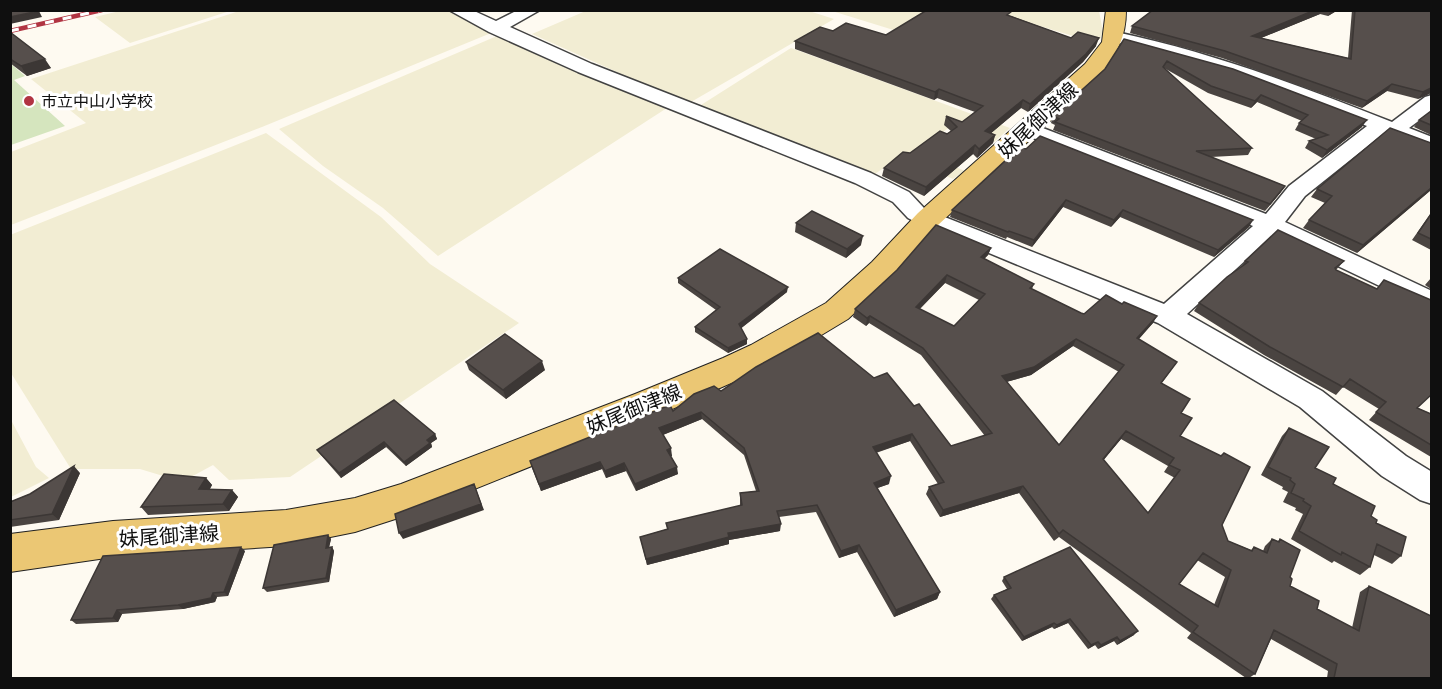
<svg xmlns="http://www.w3.org/2000/svg" width="1442" height="689" font-family="'Roboto Serif','Noto Sans JP',serif">
<rect width="100%" height="100%" fill="#fefaf1"/>
<path fill="#f2edd3" d="M124 10H230V11L130 43 95 17Z
M588 10H806L834 19 691 102 666 94 532 34Z
M239 11H451L496 31 262 127 11 225V152L86 123 31 79Z
M832 11H933L900 32Z
M989 11H1099L1103 32 1100 39 1090 41Z
M504 33 670 106 438 256 383 208 323 166 279 129Z
M791 48 1010 128 994 142 951 126 918 151 965 171 953 179 901 156 872 176 701 105Z
M266 133 381 217 430 264 519 323 290 477 229 480 213 465 191 477 173 479 140 469H71L11 373 10 235Z
M11 420 36 467 49 478 11 497Z"/>
<path fill="#d5e5be" d="M11 64 25 76 14 80 65 126 11 145Z"/>
<g fill="none" stroke-linecap="round" stroke-linejoin="round">
<defs>
<path id="minor" d="M449 10H472L496 21 518 10H540L510 27 592 64 871 173 909 192 924 208 937 214 1164 304 1253 226 1021 133 1018 129 1021 125 1028 123 1035 125 1266 214 1289 186 1367 126 1230 74 1154 51 1110 41 1107 37 1110 33 1116 32C1211 52 1301 86 1392 122L1425 97 1432 95V111L1409 128 1432 137V151L1384 133 1305 196 1285 222 1432 291V311L1273 235 1187 314 1322 391 1406 456 1432 472V504L1420 500 1382 476 1300 407 1158 323 919 224 908 218 893 202 855 183 578 72 489 32Z"/>
<path id="primary" d="M1106 10H1126C1126 38 1117 53 1101 74L938 225 894 276 848 319 775 363 747 376 661 414 420 511 355 532 286 546 113 557 10 572V534L113 521 286 510 355 498 401 484 635 394 723 358 751 345 826 303 872 262 918 213 1085 64 1102 42Z"/>
</defs>
<use href="#minor" stroke="#424242" stroke-width="3"/>
<use href="#primary" stroke="#202020" stroke-width="2"/>
<use href="#minor" fill="#fff" fill-rule="evenodd"/>
<use href="#primary" fill="#ebc774" fill-rule="evenodd"/>
<defs>
<path id="rail" d="M10 31 102 10"/>
</defs>
<use href="#rail" stroke="#b13442" stroke-width="4.5"/>
<use href="#rail" stroke="#fff" stroke-width="3" stroke-dasharray="9" stroke-linecap="butt"/>
</g>
<path fill="#4a4441" fill-rule="evenodd" d="M1153 10H1338L1328 16 1320 14 1261 38 1348 58 1352 10H1431V93L1418 99 1387 91 1362 108 1222 58 1130 33 1132 26Z
M1011 16 1071 38 1096 46 1083 62 1028 112 1021 108 991 133 995 135 993 143 977 158 973 154 924 196 882 176 884 168 947 134 951 131 944 125 946 116 962 122 975 112 937 98 934 100 795 49V41L833 31 886 35Z
M10 32 51 68 27 76 10 63Z
M1124 39 1362 127 1322 158 1305 148 1309 141 1316 139 1295 130 1299 123 1302 121 1257 102 1251 108 1208 93 1164 68 1252 148 1248 155 1211 157 1285 186 1280 193 1265 211 1053 130 1055 125 1051 123 1053 116 1105 69Z
M1431 111V135L1414 127 1419 120Z
M1431 143V190L1357 253 1303 228 1309 220 1325 203 1311 197 1317 189Z
M1020 147 1249 227 1214 257 1120 217 1111 227 1063 207 1032 247 1007 237 1006 239 950 217 952 210Z
M1431 213V250L1412 240Z
M796 223 861 245 846 258 795 232Z
M991 248 988 255 984 259 1034 284 1032 289 1081 313 1153 323 1138 339 1177 362 1161 384 1181 413 1180 436 1222 525 1228 541 1251 550 1254 547 1263 551 1265 546 1272 539 1277 542 1280 539 1290 577V586L1317 609 1352 628 1360 592 1369 586 1431 678H1327L1328 671 1271 639 1255 674 1249 678H1246L1187 638 1191 633 1059 537 1054 541 1019 493 940 517 926 494 929 487 938 484 910 441 876 453 889 484 877 488 940 592 937 599 894 617 857 552 839 558 816 512 779 517 780 531 729 540V544L647 565 640 537 667 529 666 523 740 506V493L756 491 744 455 702 419 663 435 672 456H671L678 474 636 491 626 471 606 478 602 469 541 491 532 468 721 391 874 378 914 406 951 446 985 436 921 355 869 323 866 326 853 317 855 309ZM945 283 979 300 954 326 920 309ZM1073 346 1119 372 1059 445 1006 382 1031 375ZM1121 439 1168 466 1164 472 1175 478 1148 513 1103 460ZM1197 560 1225 577 1214 605 1179 584Z
M1245 261H1344L1336 270 1376 289 1418 408 1431 414V457L1369 420 1379 409 1343 387 1336 395 1264 355 1194 311 1199 303 1241 268Z
M678 278 787 292 741 328 747 339V344L728 353 695 332V327L716 310 678 283Z
M1431 278V289L1425 285Z
M466 362 545 370 506 399 469 370Z
M1289 428 1315 468 1333 484 1371 516 1401 556 1392 564 1374 555 1370 567 1360 575 1334 561 1332 563 1291 539 1303 514 1295 510 1296 508 1283 502 1288 492 1282 489 1283 487 1261 475 1282 436Z
M435 434 437 439 431 443 432 447 406 466 386 447 341 478 320 454 317 450Z
M80 473 59 520 10 527V502Z
M206 478 212 485 210 489 232 490 238 497 229 511 148 515 141 507Z
M328 535 331 539 329 547H332L334 551 329 582 267 592 263 588Z
M245 551 228 596 217 597 215 602 183 609 122 614 118 622 76 624 71 620Z
M1004 577 1134 635 1117 645 1114 641 1098 649 1095 645 1088 649 1068 623 1054 629 1052 627 1022 641 991 599 994 595 1007 589 1002 581Z"/>
<path fill="#3c3735" d="M1315 10H1321L1320 14 1249 43 1252 36Z
M1331 10H1338L1328 16Z
M39 11 42 17 10 24V17Z
M1099 38 1096 46 1083 62 1028 112 1030 104Z
M45 59 51 68 27 76 21 66Z
M1392 84 1387 91 1362 108 1367 101Z
M1431 88V93L1418 99 1423 92Z
M939 89 937 98 934 100 935 92Z
M1261 95 1257 102 1251 108 1255 101Z
M1023 100 1021 108 983 140 985 131Z
M1367 120 1362 127 1322 158 1327 150Z
M995 135 993 143 977 158 979 149Z
M975 145 973 154 924 196 926 187Z
M1285 186 1280 193 1265 211 1270 204Z
M1431 188V190L1357 253 1363 245Z
M1066 200 1063 207 1032 247 1034 240Z
M1123 210 1120 217 1111 227 1114 220Z
M1253 220 1249 227 1214 257 1218 250Z
M863 236 861 245 846 258 847 249Z
M991 248 988 255 978 265 981 257Z
M947 275 945 283 914 314 916 307Z
M788 287 787 292 739 330V324Z
M870 316 869 323 866 326 867 318Z
M1157 316 1153 323 1133 346 1137 338Z
M747 339V344L728 353V348Z
M1076 339 1073 346 1031 375 999 384 1002 376Z
M542 361 545 370 506 399 503 390Z
M701 412 702 419 660 436 659 428Z
M1126 431 1121 439 1098 467 1103 459Z
M435 434 437 439 431 443 432 447 406 466 404 462 427 440Z
M912 434 910 441 871 454 873 447Z
M384 442 386 447 341 478 339 473Z
M671 448 672 456 668 457 667 450Z
M600 462 602 469 541 491 539 484Z
M624 463 626 471 606 478 605 471Z
M74 466 80 473 59 520 52 514Z
M677 467 678 474 636 491 635 484Z
M891 476 889 484 872 490 874 483Z
M206 478 212 485 205 496 199 489Z
M474 484 484 510 403 539 399 533Z
M1023 486 1019 493 940 517 943 510Z
M232 490 238 497 229 511 223 504Z
M781 524 780 531 729 540V544L647 565 646 559 728 533Z
M328 535 331 539 328 552 326 548Z
M859 545 857 552 839 558 841 551Z
M241 547 245 551 228 596 224 592Z
M332 547 334 551 329 582 326 578Z
M940 592 937 599 894 617 896 610Z
M213 593 217 597 215 602 183 609 178 605Z
M117 610 122 614 118 622 113 618Z
M1070 619 1068 623 1054 629 1057 625Z
M1054 623 1052 627 1022 641 1024 637Z
M1138 631 1134 635 1117 645 1120 641Z
M1117 637 1114 641 1098 649 1101 645Z
M1098 642 1095 645 1088 649 1091 645Z"/>
<path fill="#564f4c" stroke="#3c3735" stroke-width="1.5" fill-rule="evenodd" d="M10 10H37L39 11 10 17Z
M927 10H1009L1012 11 1007 15 1071 38 1078 32 1099 38 1086 54 1030 104 1023 100 985 131 995 135 979 149 975 145 926 187 884 168 903 152 910 153 940 131 947 134 957 127 946 116 962 122 983 106 939 89 935 92 795 41 820 27 833 31 846 23 886 35Z
M1153 10H1315L1252 36 1351 59 1355 10H1431V88L1423 92 1392 84 1367 101 1225 51 1132 26Z
M10 32 45 59 21 66 10 59Z
M1124 39 1233 69 1367 120 1327 150 1309 141 1328 135 1299 123 1308 115 1261 95 1255 101 1211 86 1167 61 1163 67 1252 148 1196 151 1285 186 1270 204 1055 122 1059 119 1053 116 1105 69Z
M1431 111V125L1419 120Z
M1390 128 1431 143V188L1363 245 1309 220 1332 196 1317 189Z
M1040 136 1253 220 1218 250 1123 210 1114 220 1066 200 1034 240 1009 231 1008 232 952 210 1020 147 1026 149Z
M812 211 863 236 847 249 796 223Z
M1431 214V239L1418 233Z
M936 225 991 248 981 257 1034 284 1030 288 1081 313 1084 314 1106 295 1122 304 1124 302 1157 316 1137 338 1177 362 1161 383 1190 399 1181 413 1192 418 1180 436 1221 456 1224 453 1250 467 1222 525 1228 541 1252 551 1254 547 1267 553 1272 539 1279 542 1280 539 1300 550 1290 577 1292 579 1290 586 1319 601 1317 609 1359 631 1369 586 1431 616V678H1334L1337 664 1274 630 1255 674 1193 632 1198 626 1063 530 1059 534 1023 486 943 510 929 487 944 482 912 434 873 447 891 476 874 483 940 592 896 610 859 545 841 551 817 505 777 511 781 524 728 533 729 537 646 559 640 537 668 529 666 523 742 505 740 493 759 491 744 448 701 412 659 428 671 448 667 450 677 467 635 484 624 463 605 471 600 462 539 484 530 461 670 405 673 411 694 394 714 386 721 391 756 367 818 333 874 378 887 373 914 406 919 404 951 446 992 433 923 348 870 316 867 318 855 309 897 270ZM947 275 985 294 954 326 916 307ZM1076 339 1124 365 1059 445 1002 376 1034 367ZM1126 431 1174 458 1169 465 1180 470 1148 513 1103 459ZM1203 553 1231 570 1218 607 1179 584Z
M1278 230 1344 261 1335 268 1336 270 1377 289 1384 280 1431 300V395L1417 408 1431 414V445L1376 412 1386 402 1350 379 1343 387 1270 347 1199 303 1227 277 1248 262 1245 261Z
M720 249 788 287 739 324 747 339 728 348 695 327 720 307 678 278Z
M505 334 542 361 503 390 466 362Z
M394 400 435 434 427 440 430 443 404 462 384 442 339 473 317 450Z
M1289 428 1329 447 1315 468 1336 478 1333 484 1375 506 1371 516 1377 520 1376 523 1406 537 1401 556 1377 544 1370 567 1342 552 1341 555 1299 531 1311 506 1303 501 1304 499 1291 493 1295 484 1290 480 1291 478 1268 467Z
M74 466 52 514 10 520V502L30 494Z
M164 474 206 478 199 489 232 490 223 504 141 507Z
M474 484 481 504 399 533 395 514Z
M328 535 326 548 332 547 326 578 263 588 274 545Z
M241 547 224 592 213 593 211 598 178 605 117 610 113 618 71 620 103 556Z
M1070 547 1138 631 1120 641 1117 637 1101 645 1098 642 1091 645 1070 619 1057 625 1054 623 1024 637 994 595 1011 588 1004 577Z"/>
<circle fill="#b13442" stroke="#fff" stroke-width="2" cx="29" cy="101" r="6"/>
<g text-anchor="middle" stroke-width="6" stroke-linejoin="round" paint-order="stroke">
<g font-size="16" fill="#0f0f0f" stroke="#fff" text-anchor="start">
<text x="41" y="107">市立中山小学校</text>
</g>
<g font-size="20" fill="#0f0f0f" stroke="#fff">
<text transform="translate(1038 120) rotate(-43)" y="7">妹尾御津線</text>
<text transform="translate(634 409) rotate(-22)" y="7">妹尾御津線</text>
<text transform="translate(169 536) rotate(-4)" y="7">妹尾御津線</text>
</g>
</g>
<rect width="1442" height="689" fill="none" stroke="#0f0f0f" stroke-width="24"/>
</svg>
